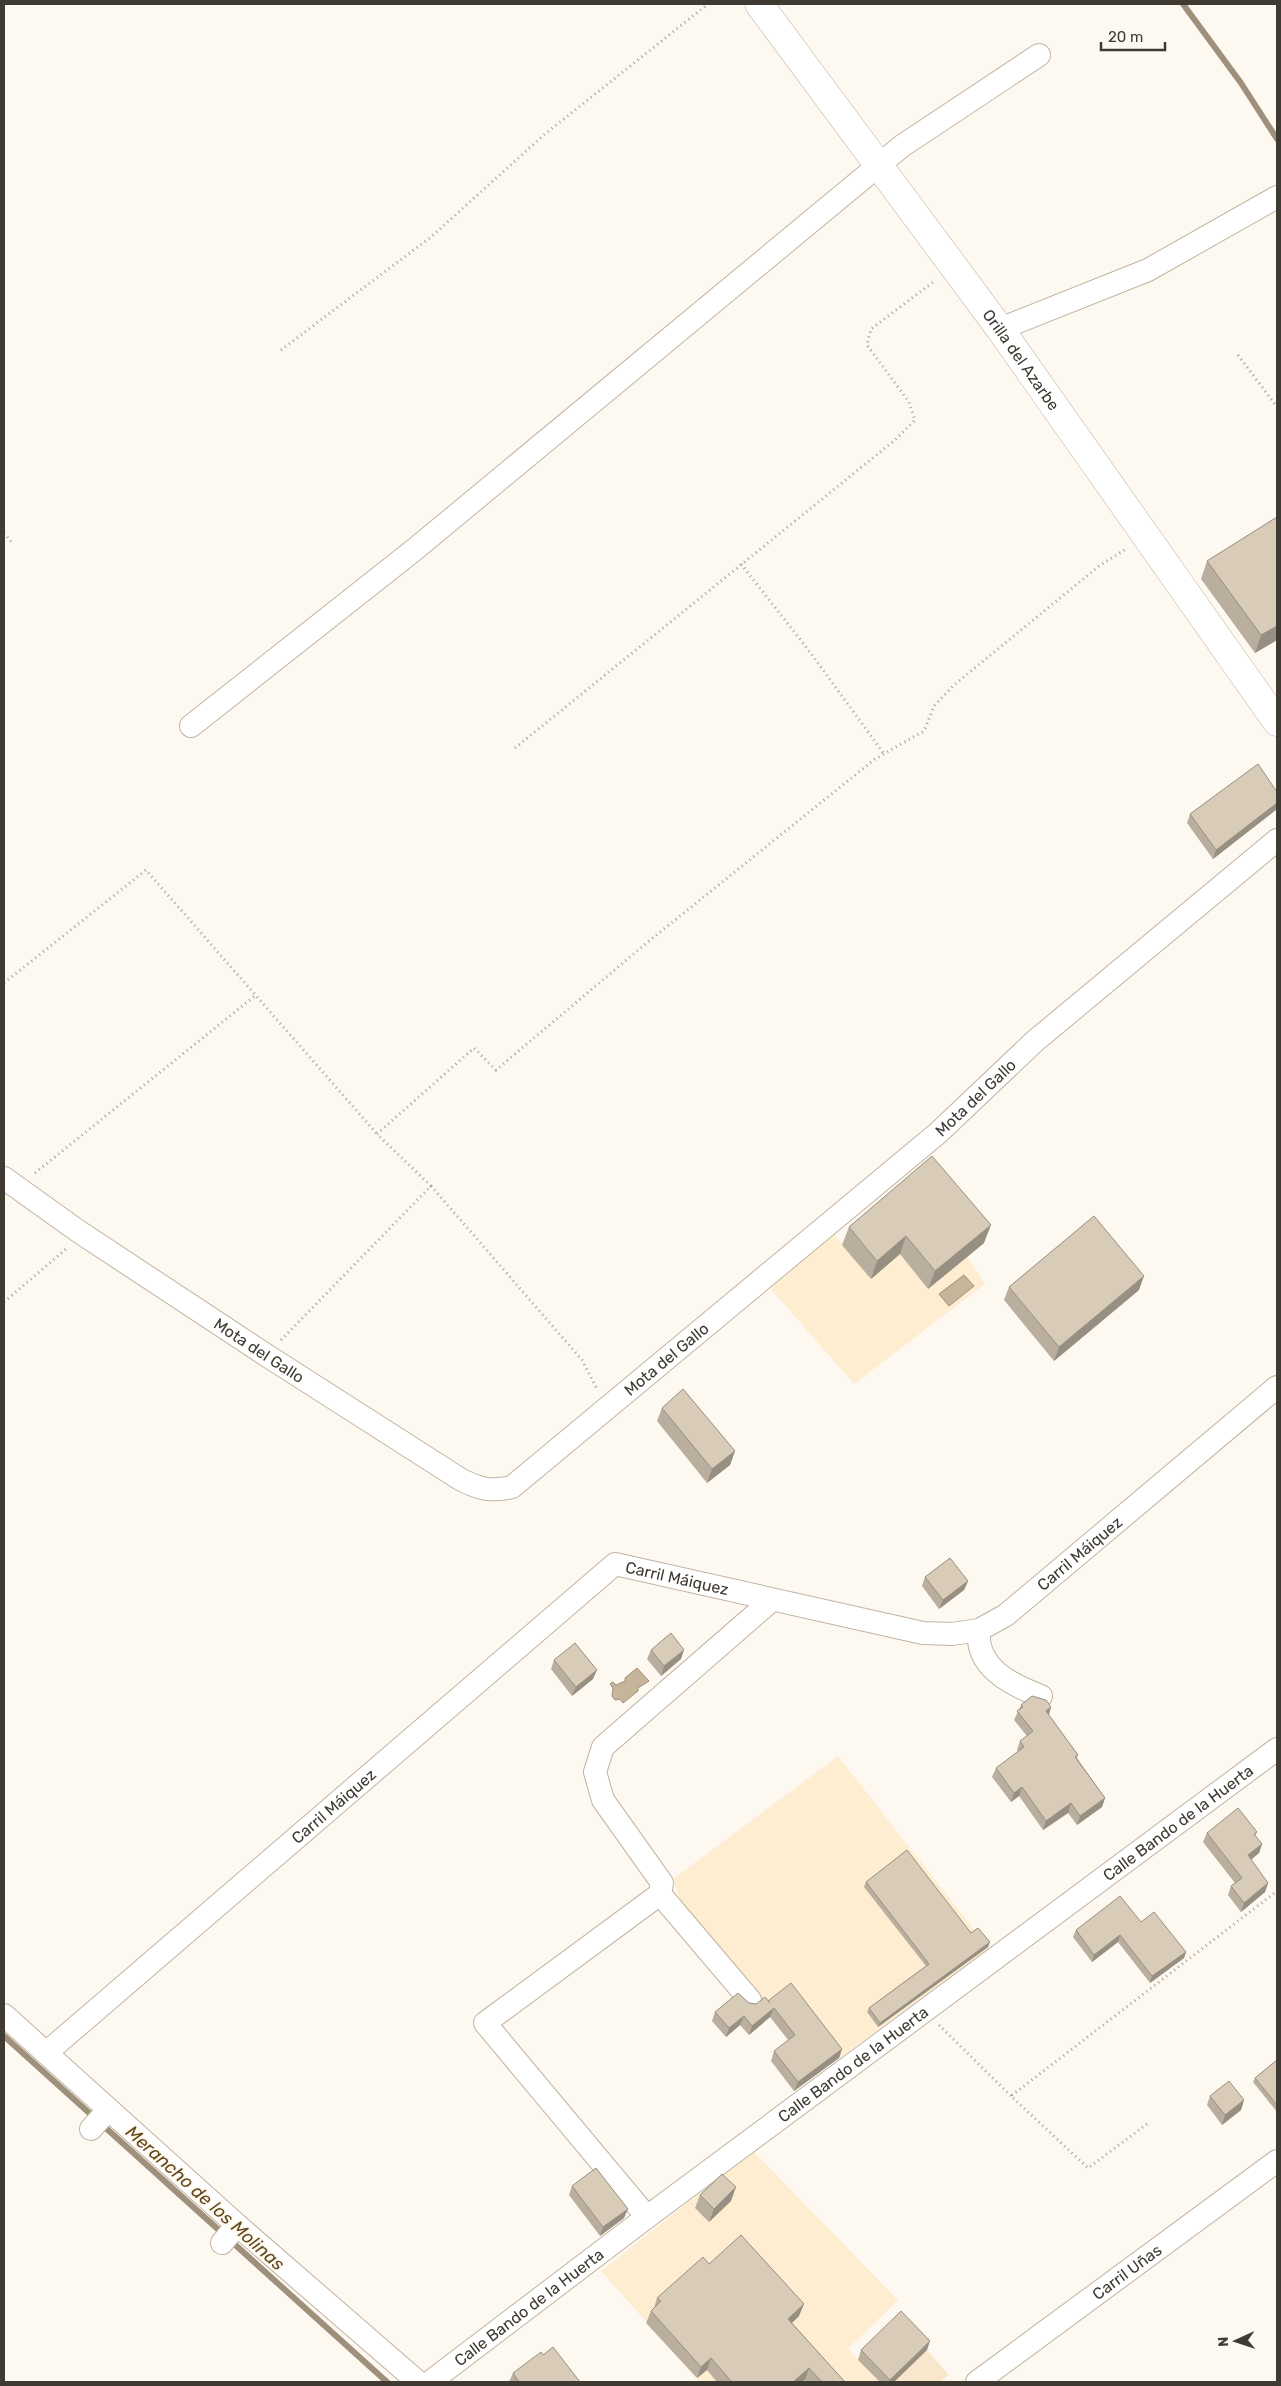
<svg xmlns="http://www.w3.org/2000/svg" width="1281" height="2386" font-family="Rubik,sans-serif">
<rect width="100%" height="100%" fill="#fdf8f0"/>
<path fill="#feedd1" d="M834 1235 871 1278 900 1254 928 1289 967 1257 985 1284 854 1384 770 1288Z
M838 1756 989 1949 839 2058 788 1993 765 2011 686 1916 673 1879Z
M753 2151 898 2300 848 2349 880 2382H700L601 2271Z"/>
<path fill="#f8e7cc" d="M927 2350 949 2375 940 2382H894Z"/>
<path fill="#c6b59a" stroke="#9e907b" d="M964 1275 974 1286 949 1306 939 1294Z
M637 1668 649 1681 638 1688V1691L623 1703 620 1699 615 1700 612 1696 613 1688 610 1684 613 1682 616 1685 625 1681V1678Z"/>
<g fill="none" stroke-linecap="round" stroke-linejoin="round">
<path stroke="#9e907b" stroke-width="6" d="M1183 4 1241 83 1277 139
M4 2036 387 2382"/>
<defs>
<g id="minor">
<path d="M1000 329 1148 270 1277 197"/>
<path d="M191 726 414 550 902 146 1039 55"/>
<path id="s1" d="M4 1178 78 1231 266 1355 460 1479C479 1489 490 1492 512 1487L938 1133 1035 1041 1277 840"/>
<path d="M979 1630C975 1667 1011 1685 1041 1696"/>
<path d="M660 1894 750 2000"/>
<path d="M4 2015 237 2225 418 2382"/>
<path id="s2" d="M46 2053 615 1564 923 1633 952 1634 979 1630 1006 1615 1277 1387"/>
<path d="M91 2129 108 2110"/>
<path d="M647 2217 485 2023 660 1894 662 1883 603 1800 595 1772 603 1747 772 1600"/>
<path d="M222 2243 237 2225"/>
<path id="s3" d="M430 2382 647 2217 1277 1749"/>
<path id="s4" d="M977 2382 1277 2161"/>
</g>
<g id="secondary">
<path id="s5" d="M759 4 1000 329 1277 722"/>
</g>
</defs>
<use href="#minor" stroke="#c1b4a1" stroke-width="24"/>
<use href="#secondary" stroke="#c1b4a1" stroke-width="29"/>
<path stroke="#a5a098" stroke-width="3" stroke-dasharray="1 4" stroke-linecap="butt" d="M281 350 431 237 545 134 708 4
M1238 355 1277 407
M4 533 13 544
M741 564 810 652 884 754
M515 748 895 440 915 420 909 402 867 345 871 329 936 280
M4 983 146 870 377 1134
M35 1173 256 995
M431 1186 582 1360 597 1389
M4 1302 66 1249
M281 1340 431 1186 377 1134 474 1048 496 1070 649 941 875 759 924 731 934 706 954 685 1099 566 1126 549
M939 2025 1011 2096
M1147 2124 1088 2168 1011 2096 1277 1891"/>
<use href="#minor" stroke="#fff" stroke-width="22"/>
<use href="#secondary" stroke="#fff" stroke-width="28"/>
</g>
<path fill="#baaf9e" d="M1277 517V640L1255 653 1201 579 1207 561Z
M1277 792V809L1213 859 1187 823 1190 814Z
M849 1227 984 1243 928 1289 900 1254 871 1279 842 1245Z
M1009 1287 1139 1290 1054 1361 1004 1300Z
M662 1408 735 1451 730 1465 707 1483 657 1421Z
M925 1577 968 1581 964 1590 939 1609 922 1586Z
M651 1650 681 1659 661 1676 647 1659Z
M554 1660 593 1679 572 1696 551 1669Z
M1021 1705 1051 1707 1049 1715 1078 1755 1077 1758 1105 1798 1102 1807 1077 1825 1068 1813 1043 1830 1019 1796 1011 1802 992 1777 996 1768 1018 1752 1017 1750 1020 1741 1027 1736 1014 1720Z
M1257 1832 1255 1836 1262 1844 1259 1853 1251 1860 1268 1883 1265 1892 1241 1912 1228 1895 1231 1886 1235 1883 1203 1842 1207 1833Z
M866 1882 971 1933 988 1947 878 2027 867 2012 869 2008 926 1966 864 1887Z
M1141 1922 1186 1952 1184 1958 1150 1983 1118 1942 1092 1962 1073 1937 1076 1930Z
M768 2001 842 2049 839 2058 794 2091 771 2061 774 2051 789 2041 770 2017 749 2035 740 2025 726 2037 712 2021 715 2012 749 2003 756 2004Z
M1277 2060V2112L1253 2082 1255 2078Z
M1210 2096 1244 2100 1241 2110 1222 2125 1207 2105Z
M572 2186 624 2218 600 2236 569 2195Z
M700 2195 731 2201 709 2222 695 2208Z
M709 2264 799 2316 792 2323 845 2382H807L805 2380 802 2382H717L707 2370 697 2378 646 2323 651 2311 654 2308 657 2298Z
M861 2350H927L894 2382H880L858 2360Z
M543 2355 580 2382H509L513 2373Z"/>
<path fill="#978f81" d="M1277 626V640L1255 653 1261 635Z
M1277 803V809L1213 859 1216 850Z
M991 1225 984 1243 928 1289 935 1271Z
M906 1236 900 1254 871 1279 877 1261Z
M1144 1276 1139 1290 1054 1361 1059 1347Z
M735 1451 730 1465 707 1483 712 1469Z
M968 1581 964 1590 939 1609 943 1600Z
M684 1650 681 1659 661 1676 664 1666Z
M597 1670 593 1679 572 1696 576 1687Z
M1051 1707 1048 1716 1046 1711Z
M1022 1787 1019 1796 1011 1802 1014 1793Z
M1105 1798 1102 1807 1077 1825 1080 1816Z
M1071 1803 1068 1813 1043 1830 1046 1821Z
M1262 1844 1259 1853 1244 1865 1248 1855Z
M1268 1883 1265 1892 1241 1912 1244 1903Z
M1120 1935 1118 1942 1092 1962 1094 1955Z
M990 1942 988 1947 878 2027 880 2023Z
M1186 1952 1184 1958 1150 1983 1152 1976Z
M774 2008 770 2017 749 2035 752 2026Z
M744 2016 740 2025 726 2037 729 2028Z
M842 2049 839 2058 794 2091 798 2082Z
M1244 2100 1241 2110 1222 2125 1225 2115Z
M736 2187 731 2201 709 2222 714 2209Z
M628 2209 624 2218 600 2236 603 2227Z
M804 2304 799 2316 783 2331 788 2319Z
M930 2341 927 2350 894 2382H889L890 2380Z
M711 2358 707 2370 697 2378 701 2367Z
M809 2368 805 2380 802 2382H793Z"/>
<path fill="#d8ccb8" stroke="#978f81" d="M1277 517V626L1261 635 1207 561Z
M1258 764 1277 792V803L1216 850 1190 814Z
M932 1156 991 1225 935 1271 906 1236 877 1261 849 1227Z
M1094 1216 1144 1276 1059 1347 1009 1287Z
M683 1389 735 1451 712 1469 662 1408Z
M950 1558 968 1581 943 1600 925 1577Z
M671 1633 684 1650 664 1666 651 1650Z
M575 1643 597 1670 576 1687 554 1660Z
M1032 1696 1046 1700 1051 1707 1046 1711 1078 1755 1075 1757 1105 1798 1080 1816 1071 1803 1046 1821 1022 1787 1014 1793 996 1768 1024 1747 1020 1741 1033 1731 1017 1711 1023 1707 1021 1705Z
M1238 1808 1257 1832 1254 1834 1262 1844 1248 1855 1268 1883 1244 1903 1231 1886 1242 1878 1207 1833Z
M907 1850 971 1933 978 1928 990 1942 880 2023 869 2008 929 1964 866 1882Z
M1120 1896 1141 1922 1154 1912 1186 1952 1152 1976 1120 1935 1094 1955 1076 1930Z
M791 1983 842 2049 798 2082 774 2051 795 2035 774 2008 752 2026 744 2016 729 2028 715 2012 738 1993 749 2003 756 2004 765 1997 770 2003 768 2001Z
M1277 2060V2105L1255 2078Z
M1229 2081 1244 2100 1225 2115 1210 2096Z
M596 2168 628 2209 603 2227 572 2186Z
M722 2174 736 2187 714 2209 700 2195Z
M741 2235 804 2304 788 2319 845 2382H822L809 2368 793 2382H732L711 2358 701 2367 651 2311 661 2301 657 2298 703 2257 709 2264Z
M901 2311 930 2341 890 2380 861 2350Z
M553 2347 580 2382H519L513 2373 541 2352 543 2355Z"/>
<g text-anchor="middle" stroke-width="4" stroke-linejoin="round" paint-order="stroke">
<g font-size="16" fill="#3f3a32" stroke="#fdf8f0">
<text dy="6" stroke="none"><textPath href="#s5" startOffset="442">Orilla del Azarbe</textPath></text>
<text dy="6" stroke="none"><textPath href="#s1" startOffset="1206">Mota del Gallo</textPath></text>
<text dy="6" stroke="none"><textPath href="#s1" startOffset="308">Mota del Gallo</textPath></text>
<text dy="6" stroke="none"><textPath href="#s1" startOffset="801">Mota del Gallo</textPath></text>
<text dy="6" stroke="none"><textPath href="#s2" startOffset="1249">Carril Máiquez</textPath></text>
<text dy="6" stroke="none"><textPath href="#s2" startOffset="814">Carril Máiquez</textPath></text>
<text dy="6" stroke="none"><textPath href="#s2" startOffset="379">Carril Máiquez</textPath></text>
<text dy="6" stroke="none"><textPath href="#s3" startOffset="934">Calle Bando de la Huerta</textPath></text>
<text dy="6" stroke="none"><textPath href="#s3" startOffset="529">Calle Bando de la Huerta</textPath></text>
<text dy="6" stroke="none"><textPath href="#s4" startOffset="186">Carril Uñas</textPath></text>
<text dy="6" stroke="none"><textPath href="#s3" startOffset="124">Calle Bando de la Huerta</textPath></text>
</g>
<g font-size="18" font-style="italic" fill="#614718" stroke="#fdf8f0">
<text transform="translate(205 2198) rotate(42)" y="6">Merancho de los Molinas</text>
</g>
</g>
<rect width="1281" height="2386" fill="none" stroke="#3f3a32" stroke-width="10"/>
<g transform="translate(1236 2341) rotate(267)" stroke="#fdf8f0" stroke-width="4" paint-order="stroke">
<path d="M0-4L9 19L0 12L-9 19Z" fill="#3f3a32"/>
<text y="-8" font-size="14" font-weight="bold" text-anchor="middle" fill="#3f3a32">N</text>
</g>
<path d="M1101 42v8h64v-8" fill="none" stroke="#3f3a32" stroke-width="2.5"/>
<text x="1108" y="42" font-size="15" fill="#3f3a32" stroke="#fdf8f0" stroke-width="4" paint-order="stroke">20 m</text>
</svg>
